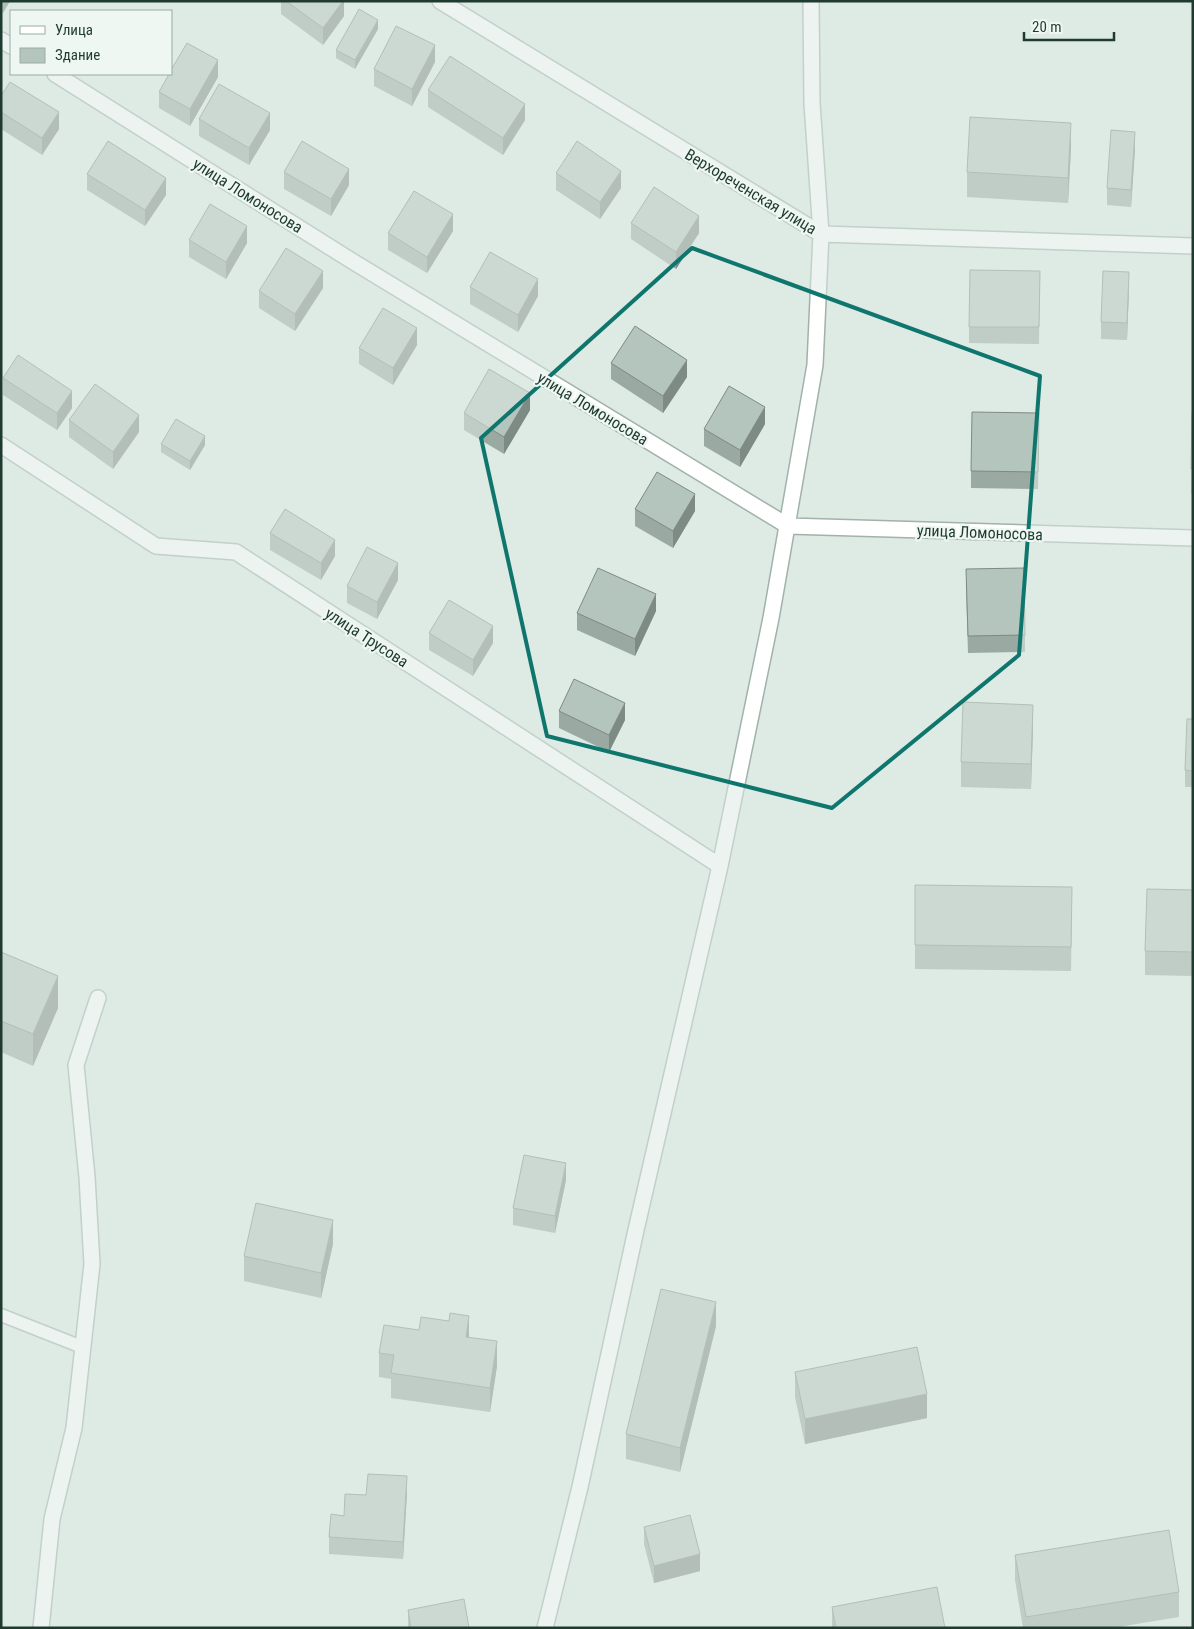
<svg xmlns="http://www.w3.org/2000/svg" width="1194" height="1629" font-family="'Roboto Condensed',sans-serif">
<rect width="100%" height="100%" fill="#deeae4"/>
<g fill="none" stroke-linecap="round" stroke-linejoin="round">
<defs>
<path id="service" d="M1 1315 82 1347"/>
<path id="minor" d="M440 1 821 234 1193 246
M1 40 11 46
M55 74 352 261 788 526 1193 538
M1 445 156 546 236 552 720 866
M41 1628 52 1519 74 1428 92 1264 87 1177 76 1065 98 998
M545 1628 580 1487 636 1230 720 866 771 618 815 365 821 234 812 103 811 1"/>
</defs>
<use href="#service" stroke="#a1b2ab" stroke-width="15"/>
<use href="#minor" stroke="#a1b2ab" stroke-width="18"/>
<use href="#service" stroke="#fff" stroke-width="12"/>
<use href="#minor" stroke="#fff" stroke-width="15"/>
</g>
<path fill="#9ba9a3" d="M1 1H10L3 13 1 11Z
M281 1H344V16L323 45 281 14Z
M378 29 355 69 336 58V50Z
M435 62 412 106 374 86V69Z
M218 77 190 126 159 108V92Z
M428 90 525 120 503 155 428 107Z
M1 96 59 129 42 155 1 129Z
M199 119 270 130 249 165 199 136Z
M1071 148 1068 203 967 197V172Z
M1135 149 1131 207 1107 205V188Z
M284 172 349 185 331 216 284 189Z
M556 173 621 188 600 219 556 190Z
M87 174 166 195 145 226 87 190Z
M631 223 699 233 676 269 631 239Z
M453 231 427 273 388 250V233Z
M189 240 247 243 226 279 189 257Z
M1040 271 1039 344 969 343V327Z
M470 287 538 296 518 332 470 304Z
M323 288 295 331 259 308V291Z
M1129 289 1127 340 1101 339V322Z
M417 345 393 385 359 364V348Z
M611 363 687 377 663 413 611 379Z
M3 378 72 408 57 430 3 395Z
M530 410 504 454 464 430V413Z
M1193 411V494H1191Z
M1039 413 1038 489 971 488V471Z
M69 420 139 432 113 469 69 437Z
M765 424 740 467 704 446V429Z
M161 444 205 445 190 470 161 452Z
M635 509 695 511 673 548 635 526Z
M270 533 335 556 321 580 270 550Z
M398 580 377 619 347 603V586Z
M966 585 1025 635V652L968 653Z
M656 611 635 656 577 630V613Z
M429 633 493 643 473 676 429 650Z
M559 711 625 720 609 752 559 728Z
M1193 719V787H1185V770Z
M1033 729 1031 789 961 787V762Z
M915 885 1072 911 1071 971 915 969Z
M1193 890V976L1145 975V951Z
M1 952 58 1008 33 1066 1 1052Z
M566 1180 555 1233 513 1225V1208Z
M333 1244 321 1298 244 1281V1256Z
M716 1326 680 1472 626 1459V1434Z
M469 1337 497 1366 490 1412 391 1398V1379L379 1377V1353Z
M795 1372 927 1418 805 1444 795 1397Z
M407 1493 403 1559 329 1554V1537L344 1516 366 1495Z
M644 1527 700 1571 654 1583 644 1544Z
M1015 1555 1179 1592V1617L1112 1628H1023L1015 1580Z
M832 1607 945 1628H832Z
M408 1610 469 1628H408Z"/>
<path fill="#7e8a84" d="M3 1H10L3 13Z
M343 1H344V16L323 45V28Z
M378 20V29L355 69V60Z
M435 45V62L412 106V89Z
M218 60V77L190 126V109Z
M525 104V120L503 155V138Z
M59 112V129L42 155V138Z
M270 113V130L249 165V148Z
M1071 123V148L1068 203V178Z
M1135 132V149L1131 207V190Z
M349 169V185L331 216V199Z
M621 171V188L600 219V202Z
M166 178V195L145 226V210Z
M453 214V231L427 273V257Z
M699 216V233L676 269V252Z
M247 226V243L226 279V262Z
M323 271V288L295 331V314Z
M1129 272V289L1127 340V323Z
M538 279V296L518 332V315Z
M417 328V345L393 385V368Z
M687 360V377L663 413V396Z
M72 391V408L57 430V413Z
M530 393V410L504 454V437Z
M765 407V424L740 467V450Z
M139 415V432L113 469V452Z
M205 436V445L190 470V461Z
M695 494V511L673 548V531Z
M335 540V556L321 580V563Z
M398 563V580L377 619V602Z
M656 594V611L635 656V639Z
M493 626V643L473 676V660Z
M625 703V720L609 752V735Z
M1033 705V729L1031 789V764Z
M58 976V1008L33 1066V1034Z
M566 1163V1180L555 1233V1216Z
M333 1220V1244L321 1298V1273Z
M716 1302V1326L680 1472V1448Z
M469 1316V1340L466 1337Z
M497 1341V1366L490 1412V1388Z
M927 1394V1418L805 1444V1419Z
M407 1476V1493L403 1559V1542Z
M700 1554V1571L654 1583V1566Z"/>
<path fill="#b4c5bd" stroke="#7e8a84" d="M286 1H343L323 28Z
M359 9 378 20 355 60 336 50Z
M396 26 435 45 412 89 374 69Z
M187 43 218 60 190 109 159 92 169 74H171V70Z
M450 56 525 104 503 138 428 90Z
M10 82 59 112 42 138 1 112V96Z
M219 84 270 113 249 148 199 119Z
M970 117 1071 123 1068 178 967 172Z
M1111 130 1135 132 1131 190 1107 188Z
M108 141 166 178 145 210 87 174Z
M302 141 349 169 331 199 284 172Z
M577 141 621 171 600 202 556 173Z
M654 187 699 216 676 252 631 223Z
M414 191 453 214 427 257 388 233Z
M210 204 247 226 226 262 189 240Z
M286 248 323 271 295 314 259 291Z
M490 252 538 279 518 315 470 287Z
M970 270 1040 271 1039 327H969Z
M1103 271 1129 272 1127 323 1101 322Z
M383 308 417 328 393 368 359 348Z
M635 326 687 360 663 396 611 363Z
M18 355 72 391 57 413 3 378Z
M489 369 530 393 504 437 464 413Z
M95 384 139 415 113 452 69 420Z
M729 386 765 407 740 450 704 429Z
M1192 411H1193V469H1191Z
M972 412 1039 413 1038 472 971 471Z
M176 419 205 436 190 461 161 444Z
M657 472 695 494 673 531 635 509Z
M285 509 335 540 321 563 270 533Z
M367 547 398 563 377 602 347 586Z
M598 568 656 594 635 639 577 613Z
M1024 568 1025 635 968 636 966 569Z
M449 600 493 626 473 660 429 633Z
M574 679 625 703 609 735 559 711Z
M963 702 1033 705 1031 764 961 762Z
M1187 719H1193V771L1185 770Z
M915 885 1072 887 1071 947 915 945Z
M1147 889 1193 890V952L1145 951Z
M1 952 58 976 33 1034 1 1021Z
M524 1155 566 1163 555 1216 513 1208Z
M256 1203 333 1220 321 1273 244 1256Z
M661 1289 716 1302 680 1448 626 1434Z
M450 1313 469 1316 466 1337 497 1341 490 1388 391 1373 394 1355 379 1353 384 1325 419 1330 421 1317 449 1321Z
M917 1347 927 1394 805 1419 795 1372Z
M368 1474 407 1476 403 1542 329 1537 331 1514 344 1516 345 1494 366 1495Z
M690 1515 700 1554 654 1566 644 1527Z
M1169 1530 1179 1592 1026 1617 1015 1555Z
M937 1587 945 1628H836L832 1607Z
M464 1599 469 1628H411L408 1610Z"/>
<path d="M0 0H1194V1629H0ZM692 248 1040 376 1019 655 832 808 547 736 481 438Z" fill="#deeae4" fill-opacity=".55" fill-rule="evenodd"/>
<path fill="none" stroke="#0f766e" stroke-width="4" stroke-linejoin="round" d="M692 248 1040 376 1019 655 832 808 547 736 481 438Z"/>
<g text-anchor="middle" stroke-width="4.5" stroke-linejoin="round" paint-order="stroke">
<g font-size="16" fill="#1f3a31" stroke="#eef7f2">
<text transform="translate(751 191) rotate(31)" y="6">Верхореченская улица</text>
<text transform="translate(248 195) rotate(32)" y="6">улица Ломоносова</text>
<text transform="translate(593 408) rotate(31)" y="6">улица Ломоносова</text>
<text transform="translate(980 532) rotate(2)" y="6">улица Ломоносова</text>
<text transform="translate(367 637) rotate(33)" y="6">улица Трусова</text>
</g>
</g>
<rect width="1194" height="1629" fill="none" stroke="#1f3a31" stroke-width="5"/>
<rect x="10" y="10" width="162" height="65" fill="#eef7f2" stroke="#9baba5"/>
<rect x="20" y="26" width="25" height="8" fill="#ffffff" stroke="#9baba5"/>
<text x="55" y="35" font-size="15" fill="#1f3a31">Улица</text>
<rect x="20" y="48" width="25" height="15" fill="#b4c5bd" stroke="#9baba5"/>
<text x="55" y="60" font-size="15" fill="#1f3a31">Здание</text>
<path d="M1024 32v8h90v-8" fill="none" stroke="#1f3a31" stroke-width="2.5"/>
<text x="1032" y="32" font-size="15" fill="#1f3a31" stroke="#eef7f2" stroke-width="4" paint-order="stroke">20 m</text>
</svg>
